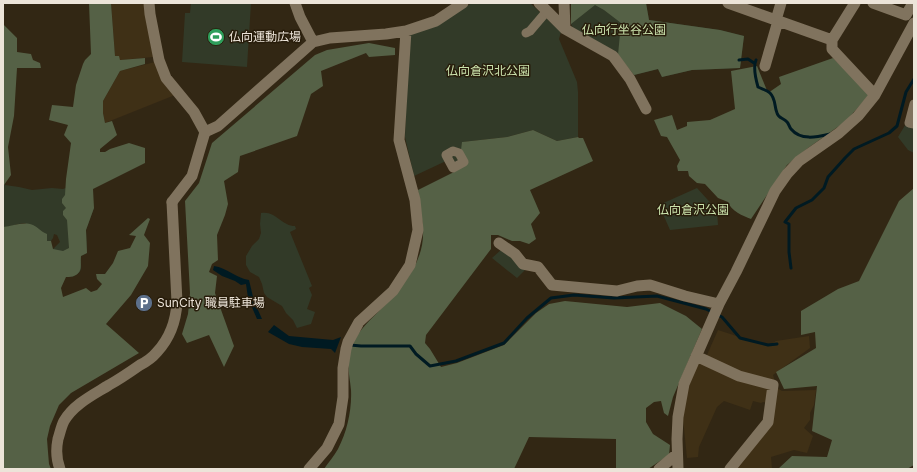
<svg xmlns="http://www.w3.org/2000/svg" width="917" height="472" font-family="Inter,'Noto Sans JP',sans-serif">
<rect width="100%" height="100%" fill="#322714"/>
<path fill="#3f3016" d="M111 3H144L153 57 120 60 115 56Z
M155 62 164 84 175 95 105 123 103 113V101L120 71Z
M718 330 767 346 776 341 809 336 810 348 773 375 777 388 782 391 816 390 814 405 810 413V420L804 428 813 436 807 453 794 450 771 457 772 469H733L771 420 768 403 763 402 761 403 753 401 750 410 724 401 717 407 699 447 698 457 687 458 682 409 687 389 698 363 707 355Z"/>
<path fill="#323a28" d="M191 3H251L247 67 182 62 185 13H190Z
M472 3H530L561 32 559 39 577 82 578 92V137L557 141 533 130 507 137 463 142 467 162 454 172 446 161 414 176 405 137 408 46 410 34 433 25Z
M571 3H646L649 20 720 30 744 36 740 68 692 70 662 77 658 69 634 75 618 55 576 34 571 24Z
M914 97V153L908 150 898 137 907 122 911 105Z
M3 178 5 185 19 187 32 190 52 188 63 189 71 186 94 208 86 230 87 253 81 256C80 269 85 270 72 277L53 249 60 242 57 235 54 234 53 238 51 241 47 242 25 223C16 224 10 226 3 230Z
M697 188 717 210 718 225 670 230 659 205Z
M261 213C275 210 282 226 295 226L296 229 290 232 312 286 309 288 312 295 307 309 315 312 311 324 297 328 293 320 286 313 282 306 267 297 264 293 262 284 259 277 250 272 246 265V256L252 246 259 239 261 233 260 224Z
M502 249 525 270 517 278 492 258Z"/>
<path fill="#556146" d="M89 3H111L115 56H119L120 60 145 58V64L120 71 103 101V113L105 123 112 121 117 135 100 149V152H105L110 149 129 143 145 148V163L93 189 94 208 86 230 87 253 81 256C80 263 83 271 76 275 72 277 70 277 66 277L61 288 63 297 86 288 91 292 97 290 102 284 97 279 96 274H105L113 263 118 251 130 248 136 236 129 235 148 218 150 219 144 235 150 243 148 266 131 295 106 324 139 353 71 393 59 405 50 426 47 439 48 452 49 464 51 469H3V227C13 226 23 221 33 225 38 227 41 232 47 234V241H51L53 249 63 251 69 248 67 220 63 215V211L66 208 62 203V199L65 195 66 179 71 143 64 135 68 125 49 120 52 105 73 107 76 85 83 64 85 60 91 54Z
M571 3H646L649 20 720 30 744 36 740 68 692 70 662 77 658 69 634 75 618 55 621 23 604 10 595 5 571 24Z
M3 24 17 38V52L31 54 33 60 40 63 41 68H17L14 116 8 147 11 175 4 185V191L3 192Z
M369 43 395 48V55L369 57 366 53 321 71 323 86 311 94 297 136 240 156 238 172 224 181 228 204 225 215 217 235 218 260 212 264 209 272 217 276 215 293 234 346 224 367 209 335 187 343 182 334 188 314 190 293 185 201 199 183 212 143 315 55 327 50Z
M833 58 870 94 846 121 808 148 787 165 751 219C743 216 731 211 728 202L718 198 705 184 697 183 689 176 688 171H678L677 166 680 160 667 137 661 136 654 120 672 115 677 130 687 126V122L710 120 735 109 731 71 757 66 768 93 781 84 779 77Z
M533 130 557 141 578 137 579 138H583L593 161 530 190 540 213 531 224 536 239 529 244 520 241H512L498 235H491V249L426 335 425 343 430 349 441 367 457 363 504 345 536 313 549 304 565 301 627 307 660 303 686 316 702 329 673 397 668 416 664 413 661 401 654 402 646 408V422L653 434 670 445 669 455 648 469H616V439L529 437 514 469H324C328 463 334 456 338 449 347 432 352 410 351 390 350 378 346 364 350 351 355 334 366 324 378 312 400 289 425 264 423 229 422 216 419 203 418 190L454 172 467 162 461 150 462 142 507 137Z
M914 188V465L907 469H778L792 456 827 457 832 440 812 431 817 386 784 389 776 372 816 348 815 332 801 335V311L838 289 859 281 899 201Z"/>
<path fill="#001a22" d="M214 266C227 268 236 278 249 280L254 301 262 319H257L248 298 246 284 241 285 235 281 222 276 213 270Z
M274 325 289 336 333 340 341 337 335 353 331 349 302 347 289 344 268 332Z"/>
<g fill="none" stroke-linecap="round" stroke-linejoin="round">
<path stroke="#001a22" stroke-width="3" d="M739 60 748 59 754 63
M756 60C753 67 756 80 758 87 762 89 767 90 770 93 776 99 774 106 777 113 778 118 783 118 786 121 789 123 789 127 791 129 801 141 817 137 830 134
M791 268 789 252V224L785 222 796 208 812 200 824 188 828 177 845 158 854 149 889 133 897 126 906 92 914 79
M350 345 361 346H410L416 354 430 366 456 361 504 343 527 318 551 298 574 295 614 298 657 296 706 309 722 317 740 338 768 345 777 344"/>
<path stroke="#80735e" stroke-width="9" d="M526 33 530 31 547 11
M914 104 909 123 914 124
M453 151 459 153 464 162 453 168 446 155Z"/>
<path stroke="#80735e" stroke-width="11" d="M149 3 150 14 159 60 166 78 194 112 205 132 218 126 313 42 330 38 386 34 406 31 436 21 463 3
M295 3 300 17 313 42
M539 3 565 29 613 56 630 79 646 109
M564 3 565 29
M728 3 832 40 855 3
M873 3 906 15 913 3
M776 20 781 3
M832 40V49L875 95
M765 66 778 21
M499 243 515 254 523 264 538 267 552 285 617 291 637 286 650 285 685 296 719 304
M696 356 739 376 773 385 768 422 730 469
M60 469C56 459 56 449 58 439 60 433 61 427 64 421 74 404 93 395 109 385 120 379 130 372 140 365 146 362 152 358 157 352 170 338 176 321 177 302L172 202
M309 469 327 448 339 424 343 397V368L346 349 348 342 359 322 393 291 410 265 418 230 415 200 399 140 406 31
M659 469 677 454
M678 469 677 439 678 417 684 384 719 304 736 272 775 191 787 174 799 161 839 133 858 116 875 95 914 23"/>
<path stroke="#80735e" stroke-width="11" d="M172 202 192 176 205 132"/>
</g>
<defs>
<symbol id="stadium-disc" viewBox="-11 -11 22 22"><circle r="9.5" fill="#2e9e5b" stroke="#281d0b"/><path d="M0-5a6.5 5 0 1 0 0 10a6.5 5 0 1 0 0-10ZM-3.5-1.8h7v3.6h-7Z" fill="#fff"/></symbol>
<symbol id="parking-disc" viewBox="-11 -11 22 22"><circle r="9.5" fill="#5c6f8a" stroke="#281d0b"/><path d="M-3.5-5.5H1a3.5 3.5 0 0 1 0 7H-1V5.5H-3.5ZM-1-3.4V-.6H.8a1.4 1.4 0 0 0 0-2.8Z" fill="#fff"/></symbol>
</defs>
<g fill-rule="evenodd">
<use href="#stadium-disc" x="206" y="27" width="20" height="20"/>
<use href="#parking-disc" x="134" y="293" width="20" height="20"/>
</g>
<g text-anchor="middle" stroke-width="3" stroke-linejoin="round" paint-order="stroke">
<g font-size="12" fill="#cbe3ad" stroke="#281d0b">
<text x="624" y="34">仏向行坐谷公園</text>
<text x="488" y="75">仏向倉沢北公園</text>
<text x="693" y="214">仏向倉沢公園</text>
</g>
<g font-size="12" fill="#ece4d9" stroke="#281d0b" text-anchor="start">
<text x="229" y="41">仏向運動広場</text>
<text x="157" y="307">SunCity 職員駐車場</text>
</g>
</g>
<rect width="917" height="472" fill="none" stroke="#ece4d9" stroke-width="8"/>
</svg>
